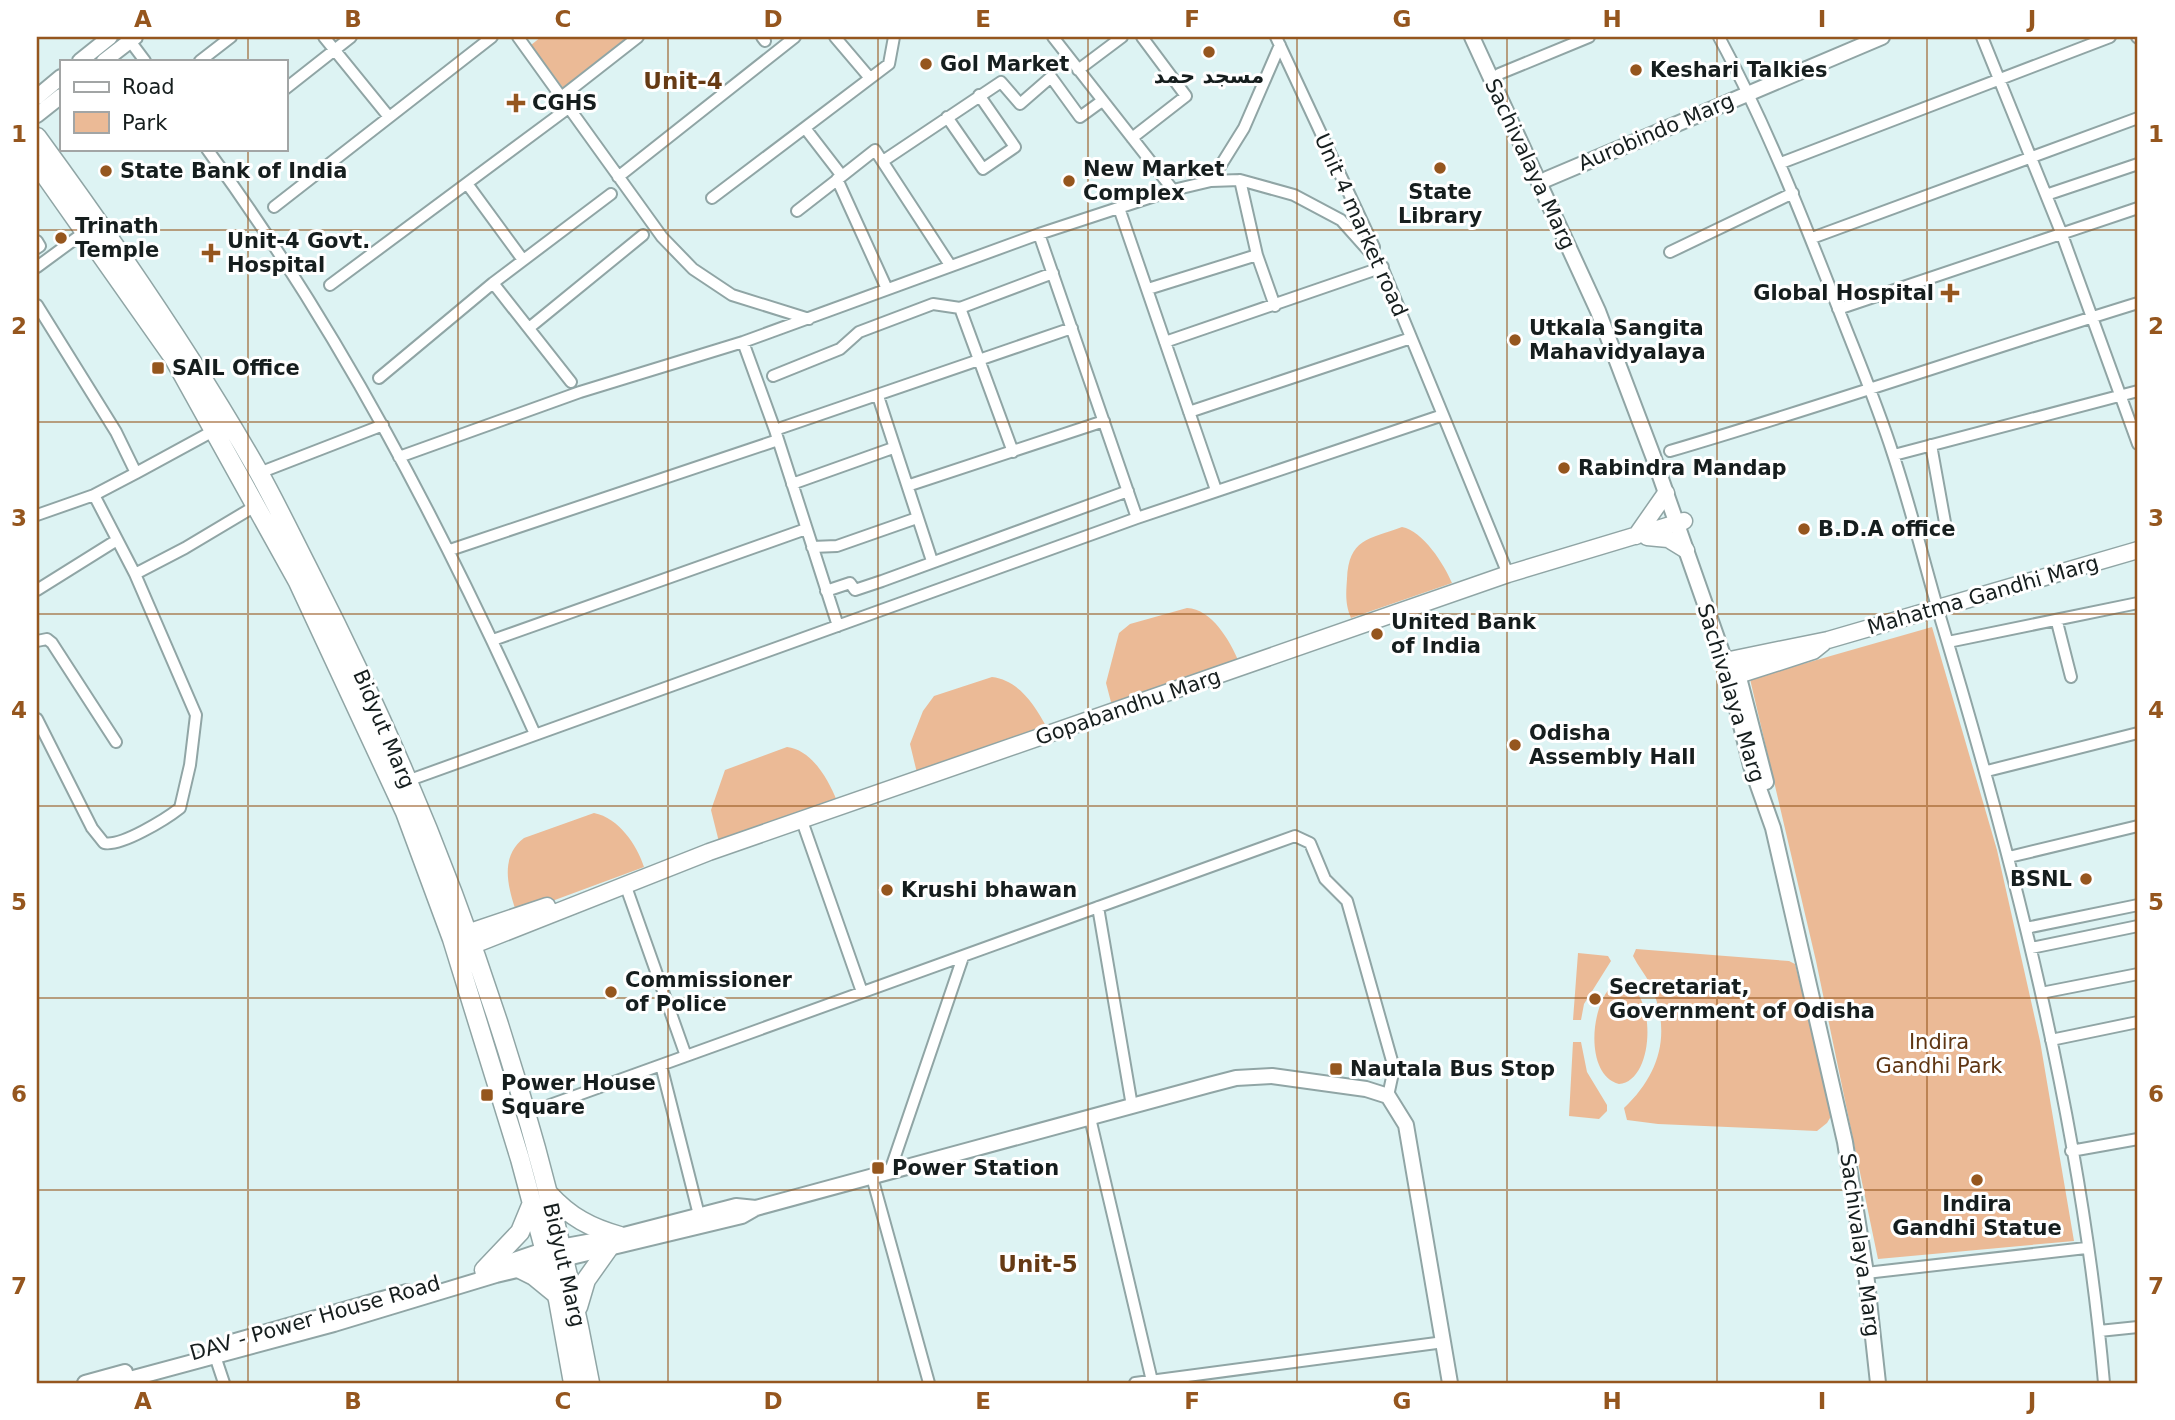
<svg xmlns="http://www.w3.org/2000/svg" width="2175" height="1420" font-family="'DejaVu Sans',Cairo,sans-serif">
<rect width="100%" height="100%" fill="#ddf3f3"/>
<path fill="#ebba96" d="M541 37H635L566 92 531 45Z
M1402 527C1423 531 1444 564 1452 583L1351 618C1345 604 1346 593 1347 579 1349 538 1368 540 1402 527Z
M1187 608C1212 609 1230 641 1239 662L1112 706 1106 683 1119 633 1130 624Z
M1932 627 1997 850 2040 1041 2074 1241 1878 1259 1816 961 1750 679Z
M992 677C1018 680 1034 704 1046 726L917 773 910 744 923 711 934 696Z
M787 747C812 750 828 779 837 801L719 842 711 810 725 770Z
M594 813C619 818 637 845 644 867L517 914C508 888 499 857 524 838Z
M1636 949 1789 961 1795 964 1833 1113 1827 1123 1817 1131 1658 1124 1627 1120 1624 1108C1661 1073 1672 1031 1650 984 1645 974 1638 966 1633 956Z
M1578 953 1608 956 1611 961 1584 1004 1581 1020H1573Z
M1624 983C1657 992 1655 1081 1619 1084 1584 1075 1590 1003 1614 984Z
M1573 1042H1581L1587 1072 1607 1105V1111L1599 1119 1569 1116Z"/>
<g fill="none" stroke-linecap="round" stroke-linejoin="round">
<defs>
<path id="minor" d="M324 37 389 117
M518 37 662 237 693 269 732 295 809 319
M762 37 765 41
M835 37 869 77
M1053 37 1173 190
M1276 37 1374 247
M1719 37C1766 124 1802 216 1838 308 1857 357 1877 404 1893 454 1910 505 1923 558 1938 610 2014 862 2081 1120 2104 1383
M1982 37 2061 232 2138 444
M2137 37 2138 38
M130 41 145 61
M200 61 231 37
M1078 70 1122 37
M1499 74 1589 37
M285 89 351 37
M560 98 638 37
M947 117 983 169 1015 147 979 95
M805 128 842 176 875 150 950 265
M1132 138 1186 96 1142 37
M207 149C340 331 443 529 535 734
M883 161 1001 82 1020 104 1051 77 1080 117 1102 101
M1781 163 2110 37
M618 177 795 37
M837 179 887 289
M1211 181 1244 128 1280 45
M468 185 523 260
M2046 195 2138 164
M712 198 889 64 894 37
M274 207 492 37
M1119 208 1216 490
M797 211 842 176
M1039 234 1137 518
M1812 238 2138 118
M37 241 40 246 37 248
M1670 252 1793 193
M1257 255 1275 306
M1380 262 1443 415
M37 267 86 231
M493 283 571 382
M330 285 567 109
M1148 289 1257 255 1240 180
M37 305 116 432 136 473 215 430
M960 308 1013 452
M1838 309 2138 208
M529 328 643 235
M743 342 775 430 838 626
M773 376 840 349 859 332 933 304 960 308 1053 273
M379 378 493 283 611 194
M878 396 932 561
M1189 412 1411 338
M775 430 1072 328
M1931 445 1946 528
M1670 451C1827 405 1982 351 2138 303
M1894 455 2138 391
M399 457 580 392 743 342 1039 234 1173 190 1211 181 1240 180 1294 195 1341 220 1383 267 1165 342
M259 473 383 425
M792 484 893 448
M910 485 1104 421
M94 495 135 574 185 548 257 505
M37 515 94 495 136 473
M812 547 837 546 917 518
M450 550 778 440
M37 590 117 540
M826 591 850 583 855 590 882 581 1128 491
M2057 622 2071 677
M493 640 806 529
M37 641 47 639 52 643 116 742
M1948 642 2138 603
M37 719 92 828 104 843C121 847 166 819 180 808L190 765 196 715 135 574
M1987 771 2138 733
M407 781 1137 518 1443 415 1508 574
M802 821 862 992
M2009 857 2138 826
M1098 907 1132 1106
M2026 928 2138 905
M2031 948 2138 926
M2041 993 2138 974
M2051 1040 2138 1022
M686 1056 1295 836 1310 843 1325 879 1347 901 1394 1068 1388 1096
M661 1065 699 1215
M525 1114 686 1056 625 884
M1090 1118 1152 1381
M2071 1151 2138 1139
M890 1171 963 957
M872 1177 929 1383
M1866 1273 2086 1248
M2099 1331 2138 1327
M215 1356 224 1383
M1135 1383 1444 1342"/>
<path id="tertiary" d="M1472 37 1598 311 1653 456 1725 661 1751 766 1773 828 1845 1142 1866 1273 1878 1383
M80 61 110 37
M104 61 135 37
M37 97 61 77
M37 115 61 96
M1547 179 1882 37
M1736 666 1766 782
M497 1266 544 1250 620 1236 736 1206 756 1208
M232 1342 407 1292
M85 1383 125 1372
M115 1383 334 1324 496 1275 742 1216 756 1208 1209 1085 1236 1078 1272 1076 1366 1089 1388 1096 1406 1125 1450 1383"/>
<path id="secondary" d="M1636 536 1666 493
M1647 537 1668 539 1686 550
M1725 661 1828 640 2138 550
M1729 678 1813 651 1823 643
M455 937 547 906
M461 950 709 852 1508 574 1684 521"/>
<path id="primary" d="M37 137C116 245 192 355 258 471 277 505 294 541 312 576 442 830 538 1102 590 1383
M37 164 173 357 298 582 405 812 452 939 520 1159 558 1300 573 1383
M549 1194C570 1217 591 1228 620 1236
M520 1269 534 1276 556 1294
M484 1270 520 1232 532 1203
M578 1307 586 1280 608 1249"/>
</defs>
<use href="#minor" stroke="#90a5a5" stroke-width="14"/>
<use href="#tertiary" stroke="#90a5a5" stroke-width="18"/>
<use href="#secondary" stroke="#90a5a5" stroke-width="19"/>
<use href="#primary" stroke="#90a5a5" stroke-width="21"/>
<use href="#minor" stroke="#fff" stroke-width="10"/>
<use href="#tertiary" stroke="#fff" stroke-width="14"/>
<use href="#secondary" stroke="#fff" stroke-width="16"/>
<use href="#primary" stroke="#fff" stroke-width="18"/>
</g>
<path fill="none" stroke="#95561e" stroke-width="2" stroke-opacity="0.55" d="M248 37V61M458 37V1383M668 37V1383M878 37V1383M1088 37V1383M1297 37V1383M1507 37V1383M1717 37V1383M1927 37V1383M248 149V1383M37 230H2138M37 422H2138M37 614H2138M37 806H2138M37 998H2138M37 1190H2138"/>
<g fill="#95561e" stroke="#fff" stroke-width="2.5">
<circle cx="1209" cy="52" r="7"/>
<circle cx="926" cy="64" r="7"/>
<circle cx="1636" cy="70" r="7"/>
<path d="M512.5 92.5h7v7h7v7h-7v7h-7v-7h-7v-7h7z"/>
<circle cx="1440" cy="168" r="7"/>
<circle cx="106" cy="171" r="7"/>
<circle cx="1069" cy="181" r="7"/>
<circle cx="61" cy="238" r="7"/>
<path d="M207.5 242.5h7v7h7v7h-7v7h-7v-7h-7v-7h7z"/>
<path d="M1946.5 282.5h7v7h7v7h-7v7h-7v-7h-7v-7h7z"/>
<circle cx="1515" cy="340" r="7"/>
<rect x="151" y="361" width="14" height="14" rx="3.5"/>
<circle cx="1564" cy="468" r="7"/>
<circle cx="1804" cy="529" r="7"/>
<circle cx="1377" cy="634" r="7"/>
<circle cx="1515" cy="745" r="7"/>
<circle cx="2086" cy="879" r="7"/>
<circle cx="887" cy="890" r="7"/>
<circle cx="611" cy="992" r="7"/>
<circle cx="1595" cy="999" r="7"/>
<rect x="1329" y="1062" width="14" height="14" rx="3.5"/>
<rect x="480" y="1088" width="14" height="14" rx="3.5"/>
<rect x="871" y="1161" width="14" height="14" rx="3.5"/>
<circle cx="1977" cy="1180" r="7"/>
</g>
<g text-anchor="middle" stroke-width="6" stroke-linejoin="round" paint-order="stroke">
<g font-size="21" font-weight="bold" fill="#161e1e" stroke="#fff" text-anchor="start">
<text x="940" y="71">Gol Market</text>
<text x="1650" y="77">Keshari Talkies</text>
<text x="1209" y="83" text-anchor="middle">مسجد حمد</text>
<text x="532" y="110">CGHS</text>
<text x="1083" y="176">New Market<tspan x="1083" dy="24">Complex</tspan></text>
<text x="120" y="178">State Bank of India</text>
<text x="1440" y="199" text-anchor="middle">State<tspan x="1440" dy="24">Library</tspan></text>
<text x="75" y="233">Trinath<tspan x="75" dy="24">Temple</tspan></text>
<text x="227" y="248">Unit-4 Govt.<tspan x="227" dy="24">Hospital</tspan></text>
<text x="1934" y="300" text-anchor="end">Global Hospital</text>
<text x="1529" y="335">Utkala Sangita<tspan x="1529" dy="24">Mahavidyalaya</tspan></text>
<text x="172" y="375">SAIL Office</text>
<text x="1578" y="475">Rabindra Mandap</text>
<text x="1818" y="536">B.D.A office</text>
<text x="1391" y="629">United Bank<tspan x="1391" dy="24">of India</tspan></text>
<text x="1529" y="740">Odisha<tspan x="1529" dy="24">Assembly Hall</tspan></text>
<text x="2072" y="886" text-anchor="end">BSNL</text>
<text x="901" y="897">Krushi bhawan</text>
<text x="625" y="987">Commissioner<tspan x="625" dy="24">of Police</tspan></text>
<text x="1609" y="994">Secretariat,<tspan x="1609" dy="24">Government of Odisha</tspan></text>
<text x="1350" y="1076">Nautala Bus Stop</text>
<text x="501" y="1090">Power House<tspan x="501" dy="24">Square</tspan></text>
<text x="892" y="1175">Power Station</text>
<text x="1977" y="1211" text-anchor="middle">Indira<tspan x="1977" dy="24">Gandhi Statue</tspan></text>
</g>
<g font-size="21" fill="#161e1e" stroke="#fff">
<text transform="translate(1656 132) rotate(-23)" y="7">Aurobindo Marg</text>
<text transform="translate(1530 164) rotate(65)" y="7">Sachivalaya Marg</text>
<text transform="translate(1361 225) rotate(66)" y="7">Unit 4 market road</text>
<text transform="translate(1983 595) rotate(-16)" y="7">Mahatma Gandhi Marg</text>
<text transform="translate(1731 693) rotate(73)" y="7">Sachivalaya Marg</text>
<text transform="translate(1128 707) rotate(-19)" y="7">Gopabandhu Marg</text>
<text transform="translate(384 729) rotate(67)" y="7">Bidyut Marg</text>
<text transform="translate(1860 1245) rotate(82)" y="7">Sachivalaya Marg</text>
<text transform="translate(564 1265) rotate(77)" y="7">Bidyut Marg</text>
<text transform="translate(315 1318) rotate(-16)" y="7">DAV - Power House Road</text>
</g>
<g font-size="21" fill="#5f3613" stroke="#fff">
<text x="1939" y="1049">Indira<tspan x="1939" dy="24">Gandhi Park</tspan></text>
</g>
<g font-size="23" font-weight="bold" fill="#663a14" stroke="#fff">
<text x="683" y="89">Unit-4</text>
<text x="1038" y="1272">Unit-5</text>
</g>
</g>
<rect width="2175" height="1420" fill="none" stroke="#ffffff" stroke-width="77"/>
<rect x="60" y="60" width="228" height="91" fill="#ffffff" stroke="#a2a5a5" stroke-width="2"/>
<rect x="74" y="82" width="35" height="10" fill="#ffffff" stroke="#a2a5a5" stroke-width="2"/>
<text x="122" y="94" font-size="21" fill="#161e1e">Road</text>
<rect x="74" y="112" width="35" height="21" fill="#ebba96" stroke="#a2a5a5" stroke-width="2"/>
<text x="122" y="130" font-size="21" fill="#161e1e">Park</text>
<rect x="38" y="38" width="2098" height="1344" fill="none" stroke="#95561e" stroke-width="2.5"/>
<g font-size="23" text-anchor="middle" font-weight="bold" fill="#95561e">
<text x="143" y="27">A</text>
<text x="353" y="27">B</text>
<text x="563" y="27">C</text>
<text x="773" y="27">D</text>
<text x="983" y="27">E</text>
<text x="1192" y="27">F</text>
<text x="1402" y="27">G</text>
<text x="1612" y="27">H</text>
<text x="1822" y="27">I</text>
<text x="2032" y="27">J</text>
<text x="19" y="142">1</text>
<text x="2156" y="142">1</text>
<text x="19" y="334">2</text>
<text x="2156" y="334">2</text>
<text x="19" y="526">3</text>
<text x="2156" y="526">3</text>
<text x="19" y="718">4</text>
<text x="2156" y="718">4</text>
<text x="19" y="910">5</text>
<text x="2156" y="910">5</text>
<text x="19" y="1102">6</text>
<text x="2156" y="1102">6</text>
<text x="19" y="1294">7</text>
<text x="2156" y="1294">7</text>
<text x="143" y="1409">A</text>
<text x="353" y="1409">B</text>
<text x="563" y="1409">C</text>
<text x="773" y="1409">D</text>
<text x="983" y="1409">E</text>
<text x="1192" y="1409">F</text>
<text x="1402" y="1409">G</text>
<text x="1612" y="1409">H</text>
<text x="1822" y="1409">I</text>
<text x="2032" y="1409">J</text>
</g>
</svg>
